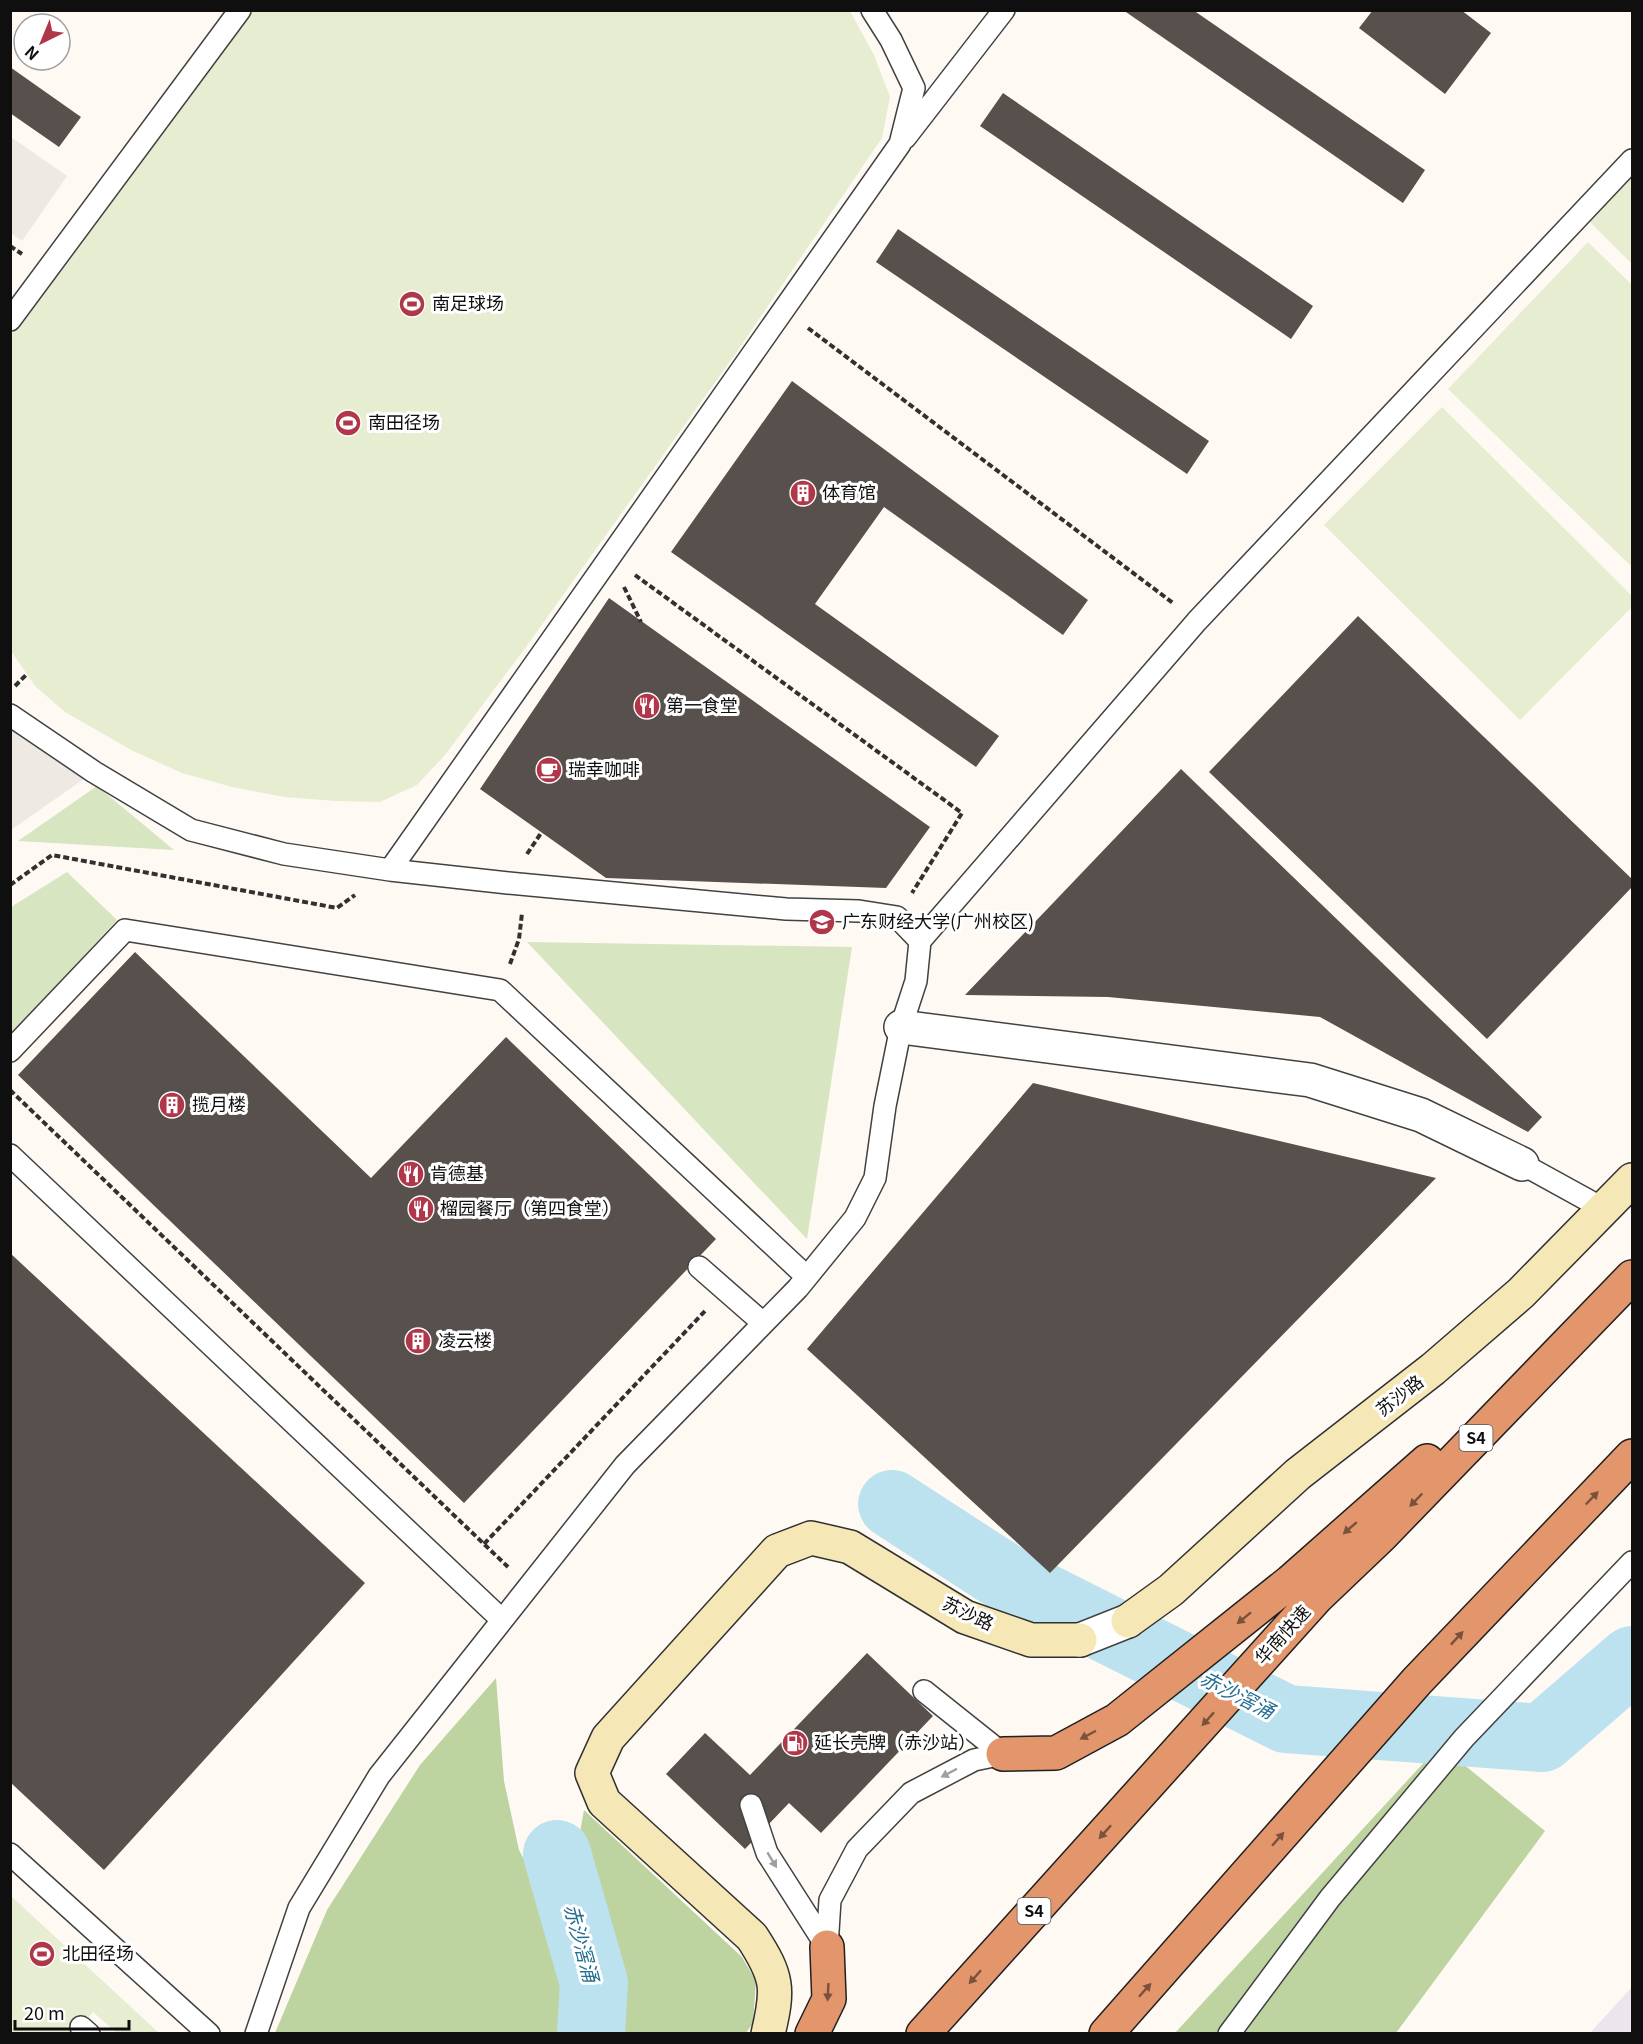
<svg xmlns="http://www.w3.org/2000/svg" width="1643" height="2044" font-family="Georgia,'Noto Sans SC',serif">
<rect width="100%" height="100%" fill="#fefaf3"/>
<path fill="#ebe5ed" d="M1632 1987V2033H1590Z"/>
<path fill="#d7e5c0" d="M97 786 174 850 18 841Z
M67 872 117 920 11 1034V907Z
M527 942 852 947 807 1239Z"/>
<path fill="#bdd4a1" d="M496 1678 504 1781 519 1850 564 1935 574 2002 572 2033H275L327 1910 420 1765Z
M1440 1745 1545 1831 1396 2033 1174 2034Z
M584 1810 742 1957 756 1981 753 2023 746 2033H620L627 1984 606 1914 578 1843Z"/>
<path fill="#e6edd1" d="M251 11H850L874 55 890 97 882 138 736 353 526 647 445 755 417 785 380 802 336 801 284 797 232 787 182 773 133 751 65 712 35 686 11 651V335Z
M1632 177V264L1589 221Z
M1588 242 1632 285V567L1448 389Z
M1442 407 1632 596V607L1520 720 1324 525Z
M10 1895 159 2033H117L93 2012 75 2033H11Z"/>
<path fill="#eee9e2" d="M11 137 67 176 22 241 11 233Z
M10 715 94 772 11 830H10Z"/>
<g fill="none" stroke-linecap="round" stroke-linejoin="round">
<path stroke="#bde2ef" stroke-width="68" d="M892 1504 1009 1580 1286 1719 1542 1738 1632 1660
M557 1854 594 1983 591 2034"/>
</g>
<path fill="#57504d" d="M1123 10H1193L1425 170 1403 203Z
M1373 10H1461L1491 33 1445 94 1359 28Z
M10 67 81 117 59 147 10 113Z
M1003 93 1313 306 1291 339 980 126Z
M898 229 1209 441 1187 474 876 262Z
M792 381 1088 600 1063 635 884 507 815 604 999 736 976 767 671 552Z
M609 598 930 827 886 888 606 878 480 789Z
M1358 616 1632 879V887L1487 1039 1209 772Z
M1181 769 1542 1117 1528 1132 1320 1017 1108 997 965 995Z
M135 952 371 1178 506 1037 716 1239 464 1503 18 1075Z
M1033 1083 1436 1178 1050 1573 807 1349Z
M10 1253 365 1583 104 1870 10 1782Z
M867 1653 933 1716 821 1833 789 1803 745 1849 666 1774 705 1733 750 1775Z"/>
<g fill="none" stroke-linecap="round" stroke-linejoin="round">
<defs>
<path id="lane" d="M905 138 1004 10
M10 320 240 10
M10 715 94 772 191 830 284 854 390 870 508 883 786 909 859 911 897 917 920 941 916 981 901 1027 885 1106 875 1178 855 1218 798 1288 625 1465 379 1776 299 1908 256 2034
M390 870 900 144 914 88 891 40 872 10
M920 941 1197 621 1632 160
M10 1051 125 930 500 990 807 1277
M10 1155 501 1619
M1522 1164 1602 1208
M699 1267 763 1323
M924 1691 1003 1754
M751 1805 767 1853 827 1947
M10 1854 209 2034
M827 1947 830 1900 857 1849 911 1793 974 1760 1003 1754
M81 2027 89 2034
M1229 2034 1330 1898 1464 1738 1632 1562"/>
<path id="street" d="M901 1027 1310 1080 1421 1115 1522 1164
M1080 1640 1128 1621"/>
<path id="secondary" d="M1128 1621 1171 1590 1298 1474 1433 1369 1521 1293 1632 1180
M768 2034C779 1988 778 1977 752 1937L604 1802 592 1773 608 1738 777 1551 811 1538 850 1547 965 1617 1031 1640H1080"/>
<path id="highway" d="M1003 1754 1056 1753 1117 1720 1290 1582 1427 1461
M812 2034 829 1999 827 1947
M923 2034 1317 1597 1381 1536 1632 1277
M1106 2034 1417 1681 1632 1456"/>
</defs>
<use href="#lane" stroke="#424242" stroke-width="24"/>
<use href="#street" stroke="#424242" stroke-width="36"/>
<use href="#secondary" stroke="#313131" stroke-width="36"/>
<use href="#highway" stroke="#202020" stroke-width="36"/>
<path stroke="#313131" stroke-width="4" stroke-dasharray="6 3" stroke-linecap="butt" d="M10 246 22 254
M808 328 1173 603
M635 575 962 813 912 893
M624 587 641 622
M15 686 27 674
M527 854 541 833
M10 885 52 855 337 908 355 895
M510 964 519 939 522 913
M10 1090 508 1567
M484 1544 706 1310"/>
<use href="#lane" stroke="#fff" stroke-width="21"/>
<use href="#street" stroke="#fff" stroke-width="33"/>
<use href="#secondary" stroke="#f6e8b6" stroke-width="33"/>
<use href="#highway" stroke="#e3956b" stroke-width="33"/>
</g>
<defs><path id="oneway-solid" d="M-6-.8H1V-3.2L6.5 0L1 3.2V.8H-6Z" transform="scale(1.5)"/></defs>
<g fill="#79523d">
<use href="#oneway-solid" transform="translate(1592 1498) rotate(-46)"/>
<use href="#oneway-solid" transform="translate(1416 1500) rotate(134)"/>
<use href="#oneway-solid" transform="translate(1350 1528) rotate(139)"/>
<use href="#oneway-solid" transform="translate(1244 1618) rotate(141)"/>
<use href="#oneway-solid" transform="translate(1457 1638) rotate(-47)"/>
<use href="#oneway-solid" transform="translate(1208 1719) rotate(132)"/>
<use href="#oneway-solid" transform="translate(1088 1735) rotate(152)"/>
<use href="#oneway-solid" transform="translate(1105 1832) rotate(132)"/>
<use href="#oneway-solid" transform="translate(1278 1839) rotate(-49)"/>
<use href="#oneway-solid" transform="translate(975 1977) rotate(132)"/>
<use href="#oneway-solid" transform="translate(1145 1990) rotate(-48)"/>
<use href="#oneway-solid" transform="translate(828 1992) rotate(93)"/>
</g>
<g fill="#9f9f9f">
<use href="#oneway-solid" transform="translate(949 1773) rotate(152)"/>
<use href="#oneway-solid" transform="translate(772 1860) rotate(59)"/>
</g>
<defs>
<symbol id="stadium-disc" viewBox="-11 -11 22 22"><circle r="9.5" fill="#b03749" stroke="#fff"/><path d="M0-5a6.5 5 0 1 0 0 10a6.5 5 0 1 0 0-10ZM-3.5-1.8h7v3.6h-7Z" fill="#fff"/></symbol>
<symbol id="building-disc" viewBox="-11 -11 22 22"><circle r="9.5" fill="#b03749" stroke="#fff"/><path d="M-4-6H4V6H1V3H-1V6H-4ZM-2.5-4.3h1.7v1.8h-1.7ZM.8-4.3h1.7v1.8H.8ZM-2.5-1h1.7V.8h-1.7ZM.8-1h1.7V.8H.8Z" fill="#fff"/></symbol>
<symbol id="restaurant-disc" viewBox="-11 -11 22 22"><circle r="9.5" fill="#b03749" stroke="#fff"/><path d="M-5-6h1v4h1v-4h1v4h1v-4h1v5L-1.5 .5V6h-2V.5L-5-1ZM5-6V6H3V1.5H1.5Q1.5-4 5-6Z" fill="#fff"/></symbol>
<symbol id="cafe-disc" viewBox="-11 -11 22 22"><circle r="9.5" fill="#b03749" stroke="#fff"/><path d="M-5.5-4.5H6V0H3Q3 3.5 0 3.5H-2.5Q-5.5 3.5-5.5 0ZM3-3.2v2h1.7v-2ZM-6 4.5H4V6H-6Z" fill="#fff"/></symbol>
<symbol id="university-disc" viewBox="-11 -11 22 22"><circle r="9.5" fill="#b03749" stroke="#fff"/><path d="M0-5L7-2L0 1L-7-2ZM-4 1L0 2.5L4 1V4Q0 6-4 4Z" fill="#fff"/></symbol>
<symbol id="fuel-disc" viewBox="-11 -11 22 22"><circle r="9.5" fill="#b03749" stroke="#fff"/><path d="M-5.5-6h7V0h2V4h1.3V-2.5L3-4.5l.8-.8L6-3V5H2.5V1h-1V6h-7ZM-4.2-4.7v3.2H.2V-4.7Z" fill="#fff"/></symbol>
</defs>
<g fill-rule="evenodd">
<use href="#stadium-disc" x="397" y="289" width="30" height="30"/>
<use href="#stadium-disc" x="333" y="408" width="30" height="30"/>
<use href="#building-disc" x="788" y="478" width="30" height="30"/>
<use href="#restaurant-disc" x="632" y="691" width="30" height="30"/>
<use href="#cafe-disc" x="534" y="755" width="30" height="30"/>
<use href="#university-disc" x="807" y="907" width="30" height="30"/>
<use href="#building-disc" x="157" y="1090" width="30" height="30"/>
<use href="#restaurant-disc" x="396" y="1159" width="30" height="30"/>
<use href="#restaurant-disc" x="406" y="1194" width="30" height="30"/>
<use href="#building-disc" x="403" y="1326" width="30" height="30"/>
<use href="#fuel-disc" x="780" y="1728" width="30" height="30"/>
<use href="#stadium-disc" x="27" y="1939" width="30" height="30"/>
</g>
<g text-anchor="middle" stroke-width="6" stroke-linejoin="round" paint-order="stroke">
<g fill="#fff" stroke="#575757" stroke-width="1.5">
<rect x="1459.5" y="1425" width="33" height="26" rx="4.5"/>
<rect x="1017.5" y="1898" width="33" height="26" rx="4.5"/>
</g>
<g font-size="16" font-weight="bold" fill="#0f0f0f">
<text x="1476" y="1444">S4</text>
<text x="1034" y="1917">S4</text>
</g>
<g font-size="18" fill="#0f0f0f" stroke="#fff" text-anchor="start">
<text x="432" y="310">南足球场</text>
<text x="368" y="429">南田径场</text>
<text x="822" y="499">体育馆</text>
<text x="666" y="712">第一食堂</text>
<text x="568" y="776">瑞幸咖啡</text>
<text x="842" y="928">广东财经大学(广州校区)</text>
<text x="192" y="1111">揽月楼</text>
<text x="430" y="1180">肯德基</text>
<text x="440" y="1215">榴园餐厅（第四食堂）</text>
<text x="438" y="1347">凌云楼</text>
<text x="814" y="1749">延长壳牌（赤沙站）</text>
<text x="62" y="1960">北田径场</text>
</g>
<g font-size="18" fill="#0f0f0f" stroke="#fff">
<text transform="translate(1400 1396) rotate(-38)" y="6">苏沙路</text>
<text transform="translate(968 1614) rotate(25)" y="6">苏沙路</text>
<text transform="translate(1283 1635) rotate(-48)" y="6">华南快速</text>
</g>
<g font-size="20" font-style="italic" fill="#266f93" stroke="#fff">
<text transform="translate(1237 1695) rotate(27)" y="7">赤沙滘涌</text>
<text transform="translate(581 1943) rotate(75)" y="7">赤沙滘涌</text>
</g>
</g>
<rect width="1643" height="2044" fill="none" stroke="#0f0f0f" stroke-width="24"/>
<g transform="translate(42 42) rotate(223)"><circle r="28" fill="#ffffff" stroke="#9f9f9f" stroke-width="1.5"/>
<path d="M0-4.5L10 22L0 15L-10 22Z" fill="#b03749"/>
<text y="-9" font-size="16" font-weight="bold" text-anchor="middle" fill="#0f0f0f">N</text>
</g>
<path d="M15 2020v9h114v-9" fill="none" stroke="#0f0f0f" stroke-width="3"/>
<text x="24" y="2020" font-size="18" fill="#0f0f0f" stroke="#ffffff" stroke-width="4.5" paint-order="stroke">20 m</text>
</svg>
